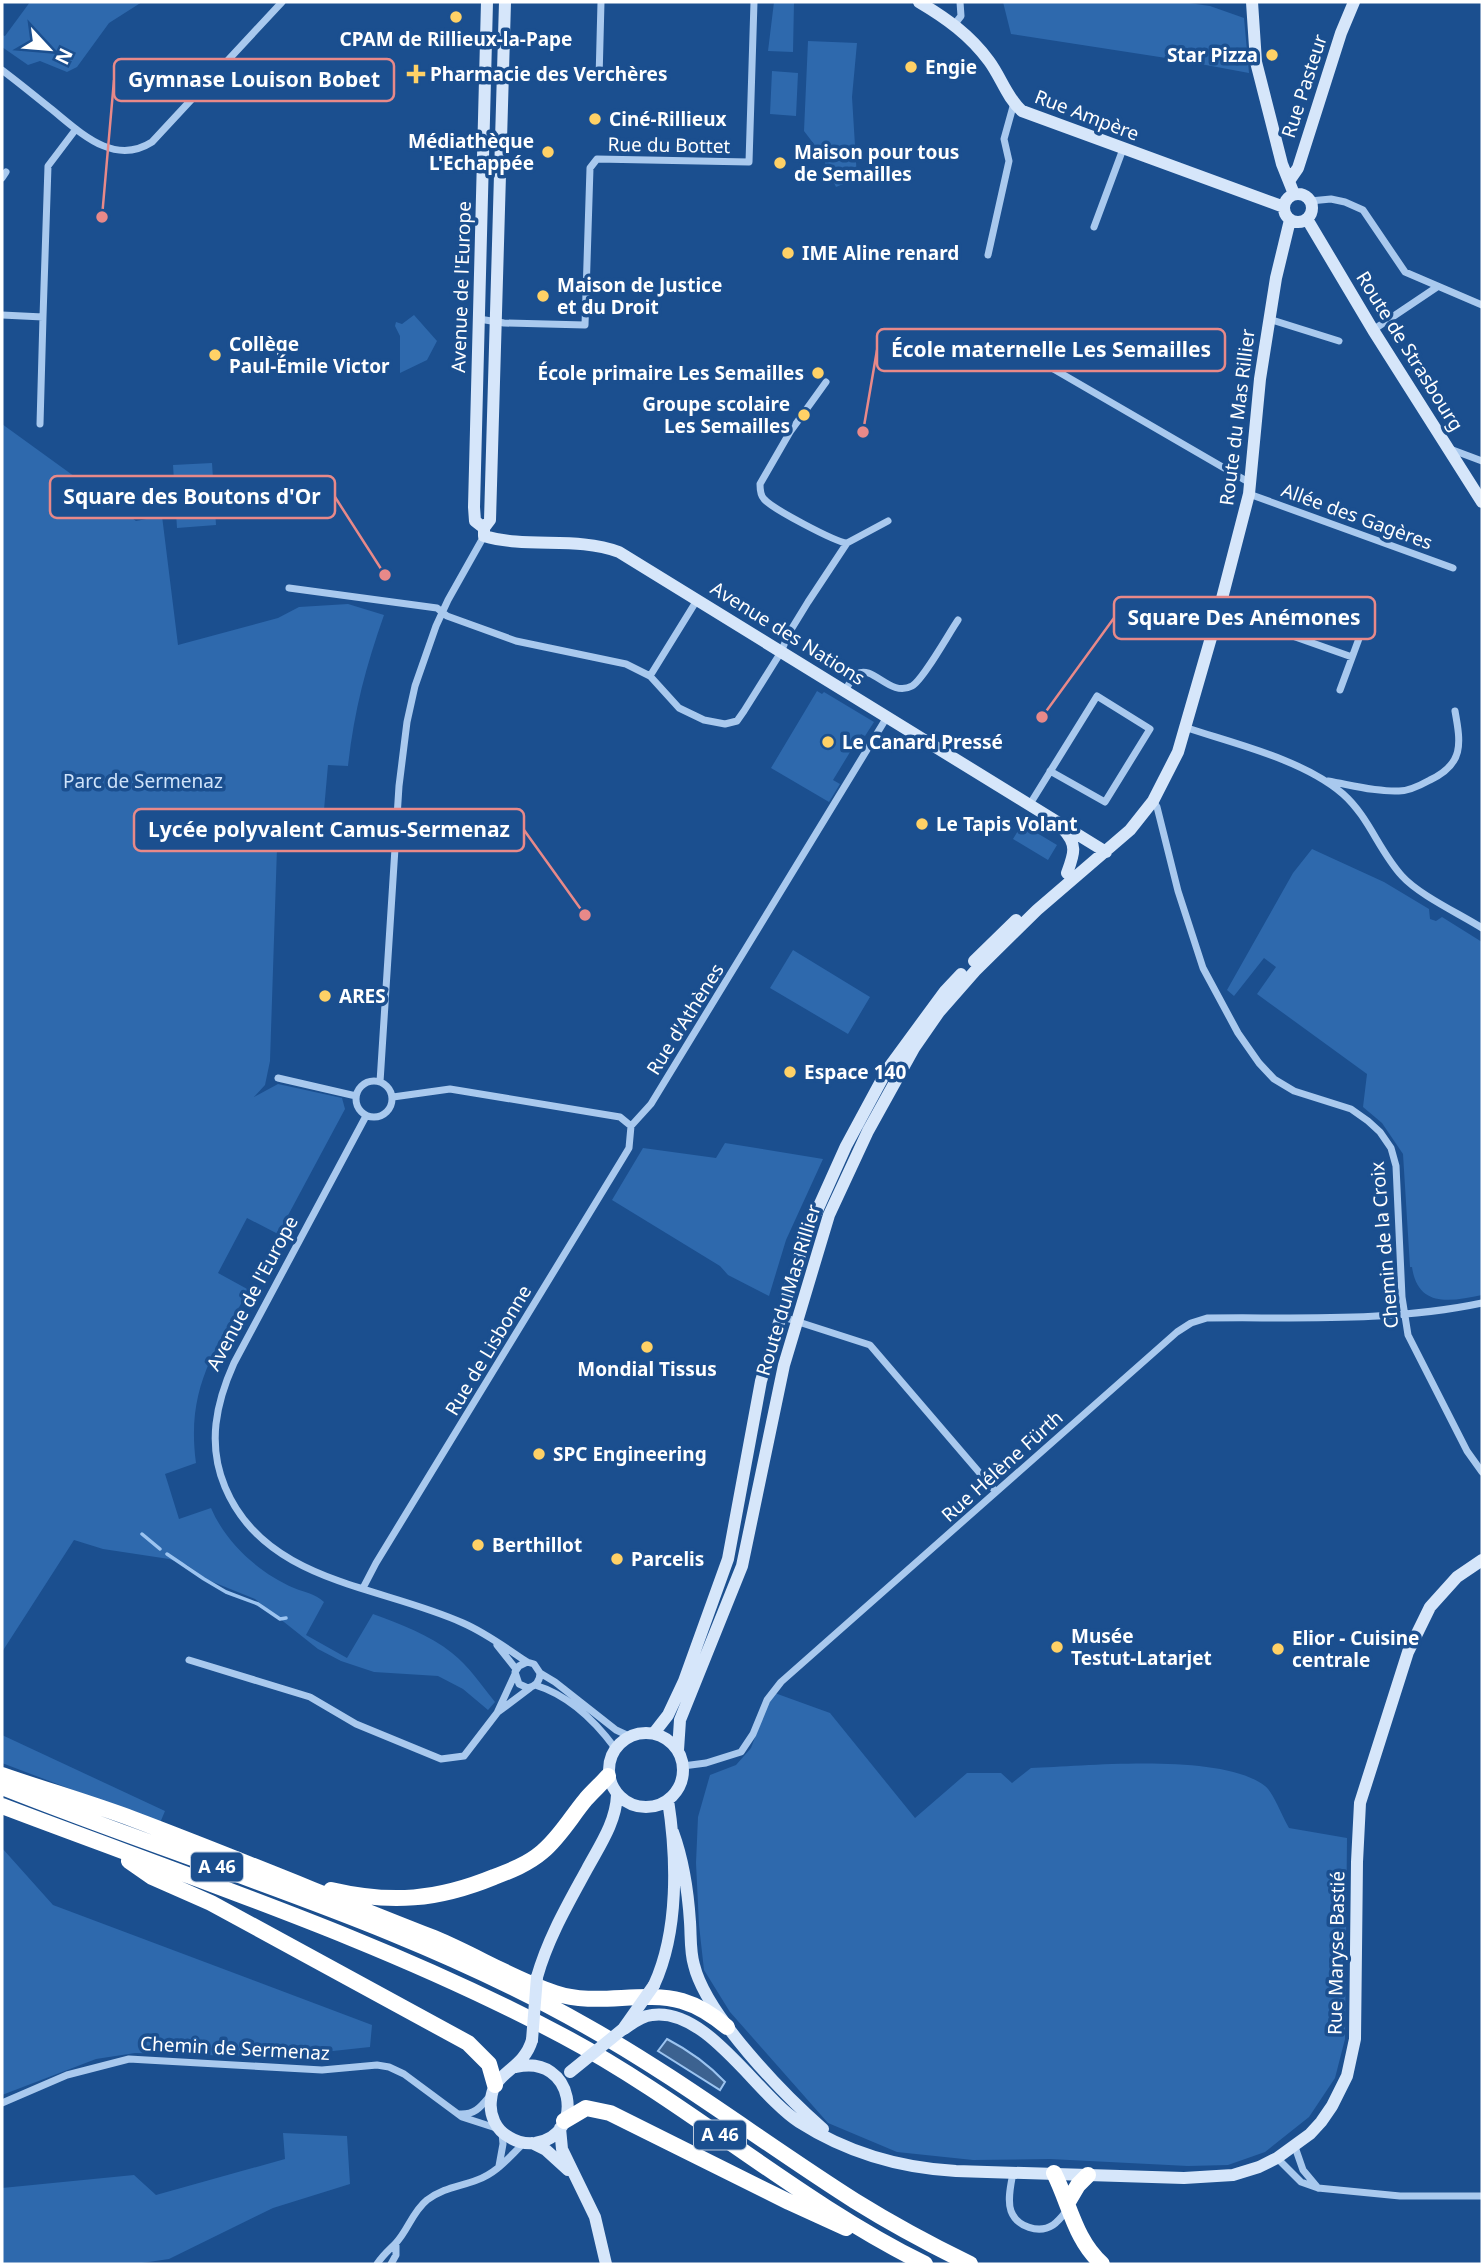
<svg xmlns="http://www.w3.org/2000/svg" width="1484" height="2266" font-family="'Noto Sans',sans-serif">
<rect width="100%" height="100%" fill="#1b4f8f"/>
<path fill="#2e69ad" d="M30 2H142L109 23 77 67 67 72 40 61 28 65 2 47V35L5 36Z
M774 2H794L793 52 768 51Z
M1003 2H1182L1210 6 1244 18 1249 73 1179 60 1011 34Z
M808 41 857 43 852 97 857 178 836 187 820 152 804 131Z
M772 71 798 73 796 116 770 114Z
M414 315 437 341 427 360 400 373V336L395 326 396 322 402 324Z
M2 424 136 521 162 516 178 645 278 618 299 607 348 604 384 615C366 666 354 711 348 766L328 765 323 821 278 817 270 1061 265 1085 254 1097 278 1084 342 1098 345 1109 278 1234 247 1218 218 1273 249 1290C214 1351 186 1389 196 1463L165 1474 179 1519 211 1508C226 1543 259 1573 294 1588 306 1593 314 1593 324 1602L306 1635 347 1658 373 1614C400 1624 430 1635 452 1653 469 1666 482 1686 495 1702L488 1710 463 1689 438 1676 374 1672 341 1661 318 1649 255 1599 208 1580 187 1565 169 1559 103 1549 74 1540 2 1652Z
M212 463 216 525 177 528 173 465Z
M817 691 822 694 824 692 874 722 865 736 861 734 833 780 840 784 829 802 771 768Z
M1022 824 1057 845 1048 860 1013 839Z
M1312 849 1384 882 1429 909 1430 919 1436 921 1442 917 1482 942V1295C1452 1301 1418 1309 1412 1267H1410L1403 1154 1382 1123 1363 1107 1367 1074 1257 994 1276 967 1264 958 1234 996 1227 990 1293 873Z
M793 950 870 997 848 1034 770 988Z
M725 1143 823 1159 786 1240 769 1296 728 1275 720 1266 612 1200 643 1148 716 1158Z
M772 1692 830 1713 915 1818 967 1773H1001L1012 1783 1031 1768C1087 1766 1221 1752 1265 1786 1273 1792 1283 1818 1289 1828L1347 1838 1345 2039 1335 2078 1309 2117 1265 2152 1228 2165 1188 2166 1050 2159 973 2160 897 2152 828 2123 730 2012 704 1970 699 1925 696 1863 698 1817 710 1775 736 1765 751 1748Z
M2 1735 165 1811 160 1823 2 1763Z
M2 1848 53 1905 372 2025 370 2047 277 2057 135 2053 96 2059 2 2095Z
M283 2133 347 2136 350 2184 273 2208 169 2259 135 2264H2V2188L134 2175 156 2195 285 2159Z"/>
<path fill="#3c6290" stroke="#9cc4f0" stroke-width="2" d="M667 2039C690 2051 707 2063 725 2082L720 2090 658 2051Z"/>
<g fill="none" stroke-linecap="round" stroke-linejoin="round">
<path stroke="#9cc4f0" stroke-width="3.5" d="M142 1534 160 1549
M167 1554 204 1579 226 1592 258 1604 280 1619 286 1618"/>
<path stroke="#a9c9ee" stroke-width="7" d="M954 25 961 16 960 2
M2 70C18 82 34 95 50 108 79 131 113 167 152 142L282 2
M599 79 601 2
M2 178 6 172
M1310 201 1331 199 1345 202 1363 210 1405 272 1482 305
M1094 227 1123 149
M988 255 1009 161 1004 139 1014 103
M2 315 43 317 48 166 76 129
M479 319 504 323 585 325 590 168 597 159 749 162 754 2
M1269 319 1339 341
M1373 330 1437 287
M1007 342 1250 483
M826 382 790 432 760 484C760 489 760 495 764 499 771 508 835 542 847 543
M40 424 43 317
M1450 449 1482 461
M1249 494 1453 568
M289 588 437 608 447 616 516 641 626 664 650 676 679 708 704 720 725 724 737 721 744 711 781 652 789 633 808 602 847 543 888 521
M1219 610 1352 657
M650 676 697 600
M1340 690 1364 625
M845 691C848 686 852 677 857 674 873 664 890 698 912 686 923 680 949 633 958 620
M1187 728C1236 744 1304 760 1343 794 1369 817 1379 851 1402 876 1419 895 1460 914 1482 928
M1328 781C1351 785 1376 792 1399 791 1409 791 1421 785 1430 780 1464 764 1461 744 1455 711
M1153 801 1157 807 1178 891 1203 968 1238 1033 1259 1063 1274 1079 1294 1091 1351 1109 1368 1121 1380 1132 1391 1148 1396 1166 1402 1297 1408 1335 1467 1451 1482 1472
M1030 804 1097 696 1150 729 1105 802 1050 771
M278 1078 356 1096
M356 1099a18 18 0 1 1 36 0a18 18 0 1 1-36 0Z
M380 1082 399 786 407 722 415 686 436 626 448 600 484 536
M393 1097 450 1089 620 1117 631 1126 651 1104 887 717
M366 1116 234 1363C216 1403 207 1444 225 1487 265 1583 379 1585 463 1623 486 1633 506 1648 527 1662L534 1664 540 1673 555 1682 616 1730 629 1736
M780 1316 870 1345 996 1492
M363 1588 376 1563 623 1158 629 1148 631 1126
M497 1645 516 1669
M189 1660 310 1697 356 1724 441 1759 464 1756 497 1713 515 1674
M527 1662 519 1666 515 1672 519 1684 528 1688C536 1686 540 1681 540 1673
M535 1685C568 1695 595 1721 615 1748
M498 1712 530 1688
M683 1766 706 1763 741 1752 753 1734 767 1700 781 1682 1177 1332 1191 1323 1207 1318C1298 1317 1392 1322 1482 1303
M2 2103 67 2075 129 2059 322 2070 377 2065 389 2067 404 2074 462 2117 496 2128
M459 2114C474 2115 480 2108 489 2097
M1295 2147 1303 2170 1318 2188
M1277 2158 1301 2182 1318 2188 1400 2196H1482
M499 2166 503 2144 502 2133
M1013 2173C1011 2184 1007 2200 1011 2211 1017 2227 1039 2234 1053 2225 1059 2221 1064 2214 1068 2209
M377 2264C383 2255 388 2251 395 2244 408 2231 412 2212 427 2200 445 2187 459 2187 477 2180 497 2173 509 2157 524 2143
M391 2264 396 2255V2243"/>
<path stroke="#d6e6fa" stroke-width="12" d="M505 2 490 520 484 528V536C528 549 576 536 619 552L1106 852
M919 2C946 18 970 35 989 61 1001 77 1007 98 1022 111L1284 207
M1252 2 1256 62 1282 164 1294 194
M1289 181 1298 168 1341 33 1354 2
M1284 208a14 14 0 1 1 28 0a14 14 0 1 1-28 0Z
M1307 219 1373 330 1482 502
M484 528 475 521 474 507 487 2
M1063 829C1078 845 1074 854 1067 873
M974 961 1016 920
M609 1770a37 37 0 1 1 74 0a37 37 0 1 1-74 0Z
M654 1733 668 1715 684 1681 728 1559 761 1381 806 1235 846 1146 887 1070 945 991 961 974
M678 1750 680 1720 742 1566 784 1365 829 1215 868 1131 914 1048 939 1012 975 971 1037 910 1130 830 1153 801 1178 752 1219 610 1249 494 1260 379 1276 278 1290 220
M673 1832C684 1862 688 1891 690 1922 691 1936 690 1952 694 1965 706 2015 784 2095 823 2129
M537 1977C548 1938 568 1904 587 1869 600 1845 616 1822 617 1795
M654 1985C679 1931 677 1858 668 1800
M624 2029C633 2023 641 2016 652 2015 707 2007 756 2094 799 2122 846 2152 900 2168 956 2171L1184 2178 1233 2175 1259 2167 1277 2158 1310 2134 1321 2122 1332 2106 1347 2076 1355 2039 1357 1862 1360 1803 1408 1652 1430 1607 1457 1577 1482 1560
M516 2067C574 2053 587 2136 535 2143 526 2144 517 2142 509 2137 496 2130 489 2115 491 2100 493 2071 523 2071 532 2040
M560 2128 562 2149 595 2217 606 2264
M532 2143 546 2150 568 2170"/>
<path stroke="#fff" stroke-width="16" d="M2 1775C45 1790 90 1803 133 1819 234 1857 334 1899 434 1938 475 1955 513 1979 555 1993 596 2007 641 1990 682 2001 699 2006 714 2016 727 2027
M2 1787C197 1865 403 1922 586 2026 679 2078 765 2144 855 2201 892 2224 931 2245 970 2264
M2 1806C191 1878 385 1941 563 2036 689 2103 797 2201 925 2264
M129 1861 152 1877 211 1903 468 2043 489 2064 495 2085
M331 1890C391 1904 438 1900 494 1877 510 1871 528 1864 542 1852 560 1837 571 1817 586 1799 593 1791 601 1784 608 1776
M564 2121 586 2108 610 2113 789 2202 846 2228
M1054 2173C1070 2205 1075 2240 1102 2264
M1068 2202 1078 2185 1088 2175"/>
<path stroke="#d6e6fa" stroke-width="12" d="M532 2040 537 1977
M570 2072 623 2029 654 1985"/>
</g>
<g fill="#ffd166" stroke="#1b4f8f" stroke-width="2.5">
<circle cx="456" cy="17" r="7"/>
<circle cx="1272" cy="55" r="7"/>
<circle cx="911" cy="67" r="7"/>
<path d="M412.5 63.5h7v7h7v7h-7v7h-7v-7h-7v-7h7z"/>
<circle cx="595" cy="119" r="7"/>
<circle cx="548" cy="152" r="7"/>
<circle cx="780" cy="163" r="7"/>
<circle cx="788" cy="253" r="7"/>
<circle cx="543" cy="296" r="7"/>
<circle cx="215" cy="355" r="7"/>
<circle cx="818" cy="373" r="7"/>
<circle cx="804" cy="415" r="7"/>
<circle cx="828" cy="742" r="7"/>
<circle cx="922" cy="824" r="7"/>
<circle cx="325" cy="996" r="7"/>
<circle cx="790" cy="1072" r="7"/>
<circle cx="647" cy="1347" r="7"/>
<circle cx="539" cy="1454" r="7"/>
<circle cx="478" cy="1545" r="7"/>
<circle cx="617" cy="1559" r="7"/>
<circle cx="1057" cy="1647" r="7"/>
<circle cx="1278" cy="1649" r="7"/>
</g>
<g text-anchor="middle" stroke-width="7" stroke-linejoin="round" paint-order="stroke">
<g fill="#1b4f8f" stroke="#bbcadd" stroke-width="2">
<rect x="191" y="1852.5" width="52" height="29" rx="5"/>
<rect x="694" y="2120.5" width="52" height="29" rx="5"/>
</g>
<g font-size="18" font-weight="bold" fill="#fff">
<text x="217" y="1873">A 46</text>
<text x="720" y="2141">A 46</text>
</g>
<g font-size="19" font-weight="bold" fill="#fff" stroke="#1b4f8f" text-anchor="start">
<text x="456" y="46" text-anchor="middle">CPAM de Rillieux-la-Pape</text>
<text x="1258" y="62" text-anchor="end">Star Pizza</text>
<text x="925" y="74">Engie</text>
<text x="430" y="81">Pharmacie des Verchères</text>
<text x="609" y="126">Ciné-Rillieux</text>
<text x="534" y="148" text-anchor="end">Médiathèque<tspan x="534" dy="22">L'Echappée</tspan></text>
<text x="794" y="159">Maison pour tous<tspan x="794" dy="22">de Semailles</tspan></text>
<text x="802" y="260">IME Aline renard</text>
<text x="557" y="292">Maison de Justice<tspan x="557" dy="22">et du Droit</tspan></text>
<text x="229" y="351">Collège<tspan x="229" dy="22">Paul-Émile Victor</tspan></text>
<text x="804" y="380" text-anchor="end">École primaire Les Semailles</text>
<text x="790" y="411" text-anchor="end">Groupe scolaire<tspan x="790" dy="22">Les Semailles</tspan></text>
<text x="842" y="749">Le Canard Pressé</text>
<text x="936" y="831">Le Tapis Volant</text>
<text x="339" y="1003">ARES</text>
<text x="804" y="1079">Espace 140</text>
<text x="647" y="1376" text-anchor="middle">Mondial Tissus</text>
<text x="553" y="1461">SPC Engineering</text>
<text x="492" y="1552">Berthillot</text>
<text x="631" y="1566">Parcelis</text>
<text x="1071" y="1643">Musée<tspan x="1071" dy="22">Testut-Latarjet</tspan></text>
<text x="1292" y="1645">Elior - Cuisine<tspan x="1292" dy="22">centrale</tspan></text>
</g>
<g font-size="19" fill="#fff" stroke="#1b4f8f">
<text transform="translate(1304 86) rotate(-72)" y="7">Rue Pasteur</text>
<text transform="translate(1087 115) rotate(21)" y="7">Rue Ampère</text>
<text transform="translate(669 145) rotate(1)" y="7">Rue du Bottet</text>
<text transform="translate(461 287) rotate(-88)" y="7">Avenue de l'Europe</text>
<text transform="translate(1410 351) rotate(58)" y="7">Route de Strasbourg</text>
<text transform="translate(1237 417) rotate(-83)" y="7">Route du Mas Rillier</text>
<text transform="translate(1357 516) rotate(20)" y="7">Allée des Gagères</text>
<text transform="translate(788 633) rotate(32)" y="7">Avenue des Nations</text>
<text transform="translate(685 1019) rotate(-58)" y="7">Rue d'Athènes</text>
<text transform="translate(1384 1245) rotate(-95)" y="7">Chemin de la Croix</text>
<text transform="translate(788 1290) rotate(-73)" y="7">Route du Mas Rillier</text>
<text transform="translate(252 1293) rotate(-62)" y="7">Avenue de l'Europe</text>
<text transform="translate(488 1350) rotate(-59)" y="7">Rue de Lisbonne</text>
<text transform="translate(1002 1466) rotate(-42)" y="7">Rue Hélène Fürth</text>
<text transform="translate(1336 1953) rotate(-89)" y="7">Rue Maryse Bastié</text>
<text transform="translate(235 2048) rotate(3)" y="7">Chemin de Sermenaz</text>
</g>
<g font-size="19" fill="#cfe3fa" stroke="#1b4f8f">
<text x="143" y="788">Parc de Sermenaz</text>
</g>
</g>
<path fill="none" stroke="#e88989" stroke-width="2.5" d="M102 217L114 80M863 432L877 350M385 575L335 497M1042 717L1114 618M585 915L524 830"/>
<g fill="#e88989" stroke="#1b4f8f" stroke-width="2.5">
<circle cx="102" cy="217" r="7"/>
<circle cx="863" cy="432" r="7"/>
<circle cx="385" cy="575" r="7"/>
<circle cx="1042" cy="717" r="7"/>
<circle cx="585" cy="915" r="7"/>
</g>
<g fill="#1b4f8f" stroke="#e88989" stroke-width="2.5">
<rect x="114" y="59" width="280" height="42" rx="7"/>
<rect x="877" y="329" width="348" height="42" rx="7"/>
<rect x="50" y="476" width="285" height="42" rx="7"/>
<rect x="1114" y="597" width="261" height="42" rx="7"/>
<rect x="134" y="809" width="390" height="42" rx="7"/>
</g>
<g font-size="21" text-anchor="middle" font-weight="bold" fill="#fff">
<text x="254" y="87">Gymnase Louison Bobet</text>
<text x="1051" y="357">École maternelle Les Semailles</text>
<text x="192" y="504">Square des Boutons d'Or</text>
<text x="1244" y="625">Square Des Anémones</text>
<text x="329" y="837">Lycée polyvalent Camus-Sermenaz</text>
</g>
<rect width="1484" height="2266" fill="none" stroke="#ffffff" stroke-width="7"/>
<g transform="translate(49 49) rotate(116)" stroke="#1b4f8f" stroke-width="5" paint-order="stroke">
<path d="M0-5L12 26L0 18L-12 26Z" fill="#ffffff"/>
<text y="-10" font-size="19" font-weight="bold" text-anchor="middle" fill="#ffffff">N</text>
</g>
</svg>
